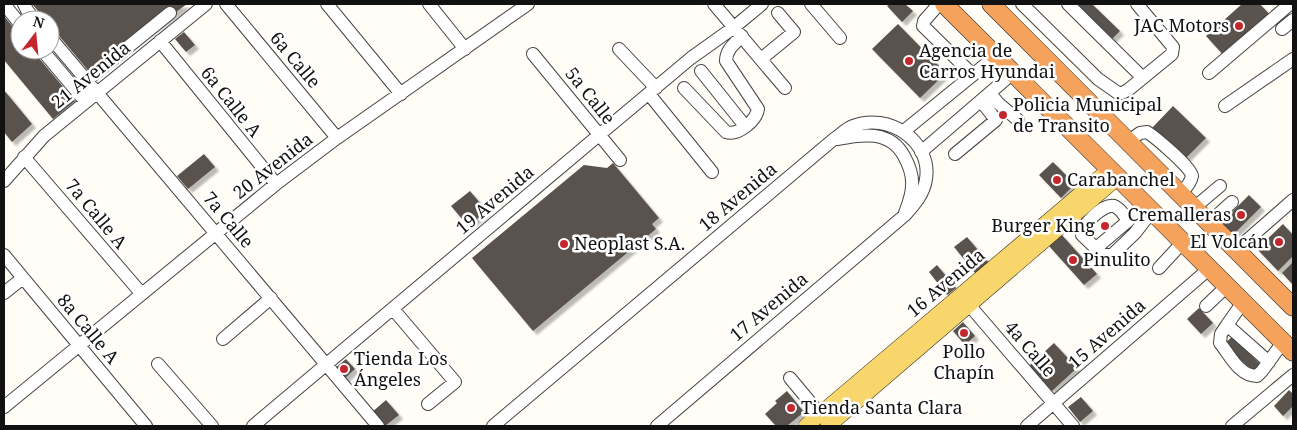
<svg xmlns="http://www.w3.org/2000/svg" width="1297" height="430" font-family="'Noto Serif',serif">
<defs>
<filter id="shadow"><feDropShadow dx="4" dy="4" stdDeviation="1" flood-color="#0004"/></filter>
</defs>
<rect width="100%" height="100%" fill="#fffdf5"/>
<path fill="#5a524d" filter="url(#shadow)" d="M32 4H187L91 74 50 25V20H46Z
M890 4H905L913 11 902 22 887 6Z
M1076 4H1092L1120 31 1110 41Z
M1242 4H1260L1272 17 1226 58 1206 36Z
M4 16 20 36V50H32L75 101 53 119 4 60Z
M898 24 946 73 920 98 872 49Z
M184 32 195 45 186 52 175 39Z
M4 90 32 124 12 142 4 132Z
M1173 106 1206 138 1184 160 1152 128Z
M204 154 215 167 188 189 177 176Z
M1053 162 1075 184 1061 198 1039 175Z
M613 163 659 218 652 224 656 229 533 331 472 258 584 165 607 168Z
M470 191 487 211 468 226 451 206Z
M1249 195 1261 207 1233 235 1221 223Z
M1283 224 1293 235V256L1278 271 1257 249Z
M1062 235 1097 274 1084 285 1049 246Z
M967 237 989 263 976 274 954 247Z
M1293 262V285L1282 273Z
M937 265 956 288 947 295 929 272Z
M1199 308 1213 323 1201 334 1187 319Z
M963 322 975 336 965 345 953 331Z
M1233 336 1261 365 1254 372 1224 344Z
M1054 343 1077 368 1052 391 1029 366Z
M346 359 355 369 343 380 334 369Z
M1289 390 1293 394V406L1283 416 1274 406Z
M787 391 804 412 787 426H776L765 414 777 403 775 401Z
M1081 397 1093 411 1080 422 1068 407Z
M386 400 399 415 385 426H382L371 413Z"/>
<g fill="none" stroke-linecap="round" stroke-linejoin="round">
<defs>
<path id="minor" d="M4 4 20 24
M24 4 27 10 35 20
M226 4 337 138
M327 4 401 94
M429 4 465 49
M714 4 785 88
M811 4 840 38
M939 4 924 21 923 26 973 75
M1022 4 1098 79 1118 93H1122L1128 90 1172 54 1173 47 1137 4
M1068 4 1143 78
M1282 29 1293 20
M50 37 378 426
M160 41 276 184
M619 49 656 88
M42 50 86 102
M533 54 620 160
M761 59 794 32 778 13
M701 71 745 126
M1209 73 1290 4
M87 87V80L170 13
M684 88 726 132C738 136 756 121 758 109L726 61C726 50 734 44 742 36
M990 93 998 103 1018 120
M649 94 712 172
M1225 106 1293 59
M904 131 996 56
M838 139C862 134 890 130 904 156 909 165 913 175 912 186 912 195 908 205 905 213
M1129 141 1140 133 1147 132C1155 137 1193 169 1192 176 1191 182 1185 189 1181 193
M921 152 1013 73
M955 154 996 120 981 101
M24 157 141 293
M4 181 44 136 206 4
M1195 207 1220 186
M1128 221C1125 216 1120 208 1114 206 1103 204 1082 224 1082 235L1103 255H1112L1135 233 1152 211
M1210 222 1232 202
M1095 249 1128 221 1144 203
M1237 249 1293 200
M4 255 146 426
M1159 268 1183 242
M4 293 23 278
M964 299 1073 426
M1243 302 1227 325 1269 362
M1206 306 1227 286
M393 309 455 382 428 404
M1227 325 1221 334 1220 343C1230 355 1239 376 1257 376L1262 371 1283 342
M223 339 271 298
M158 364 212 426
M790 378 820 414
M4 407 276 184 337 138 528 4
M253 426 599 135 691 58 733 28 762 4
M493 426 834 139C840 135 847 128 853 126 888 112 932 141 926 179 924 194 914 205 905 215L657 426
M1027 426 1210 268
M1232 426 1293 375"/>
<path id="major" d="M806 426 1110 169
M828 426 1118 177"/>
<path id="highway" d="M944 4 1293 352
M991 4 1293 307"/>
</defs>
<use href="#minor" stroke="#444" stroke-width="14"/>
<use href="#major" stroke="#222" stroke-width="16"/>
<use href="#highway" stroke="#222" stroke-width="19"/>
<use href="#minor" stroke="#fff" stroke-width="12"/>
<use href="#major" stroke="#f9d66b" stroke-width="15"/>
<use href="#highway" stroke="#f5a25d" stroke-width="18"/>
</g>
<g fill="#c4262e" stroke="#fff" stroke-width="2">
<circle cx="1239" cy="26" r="5"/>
<circle cx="909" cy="61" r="5"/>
<circle cx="1003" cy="115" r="5"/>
<circle cx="1057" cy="180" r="5"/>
<circle cx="1241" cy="215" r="5"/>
<circle cx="1105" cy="226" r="5"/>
<circle cx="1279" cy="242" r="5"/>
<circle cx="564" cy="244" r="5"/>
<circle cx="1073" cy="260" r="5"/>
<circle cx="964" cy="333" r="5"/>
<circle cx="344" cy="369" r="5"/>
<circle cx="791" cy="408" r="5"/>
</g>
<g text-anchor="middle" stroke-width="5" stroke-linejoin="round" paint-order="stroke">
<g font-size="18" fill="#111" stroke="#fff" text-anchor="start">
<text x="1229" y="32" text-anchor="end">JAC Motors</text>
<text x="919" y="57">Agencia de<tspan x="919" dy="21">Carros Hyundai</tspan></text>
<text x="1013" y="111">Policia Municipal<tspan x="1013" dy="21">de Transito</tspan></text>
<text x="1067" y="186">Carabanchel</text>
<text x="1231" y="221" text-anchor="end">Cremalleras</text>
<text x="1095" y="232" text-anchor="end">Burger King</text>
<text x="1269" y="248" text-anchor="end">El Volcán</text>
<text x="574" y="250">Neoplast S.A.</text>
<text x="1083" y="266">Pinulito</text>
<text x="964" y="358" text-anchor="middle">Pollo<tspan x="964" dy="21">Chapín</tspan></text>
<text x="354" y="365">Tienda Los<tspan x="354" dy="21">Ángeles</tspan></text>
<text x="801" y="414">Tienda Santa Clara</text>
</g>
<g font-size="18" fill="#111" stroke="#fff">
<text transform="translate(295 60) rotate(50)" y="6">6a Calle</text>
<text transform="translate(91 75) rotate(-39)" y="6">21 Avenida</text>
<text transform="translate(590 96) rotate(51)" y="6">5a Calle</text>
<text transform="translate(231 102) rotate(51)" y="6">6a Calle A</text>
<text transform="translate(273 166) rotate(-38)" y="6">20 Avenida</text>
<text transform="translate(738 197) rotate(-40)" y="6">18 Avenida</text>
<text transform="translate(495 200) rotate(-40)" y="6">19 Avenida</text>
<text transform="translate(96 214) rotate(50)" y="6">7a Calle A</text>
<text transform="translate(228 220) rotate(50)" y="6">7a Calle</text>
<text transform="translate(946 283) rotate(-40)" y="6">16 Avenida</text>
<text transform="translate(769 307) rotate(-40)" y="6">17 Avenida</text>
<text transform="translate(88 329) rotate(50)" y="6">8a Calle A</text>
<text transform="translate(1107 334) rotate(-41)" y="6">15 Avenida</text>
<text transform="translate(1030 349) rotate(49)" y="6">4a Calle</text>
</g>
</g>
<rect width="1297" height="430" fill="none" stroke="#111111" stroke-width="10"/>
<g transform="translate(35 35) rotate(16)"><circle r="24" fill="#ffffff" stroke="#a0a0a0"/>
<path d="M0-4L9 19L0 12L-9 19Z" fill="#c4262e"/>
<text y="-8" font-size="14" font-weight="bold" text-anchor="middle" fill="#111111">N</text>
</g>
</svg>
